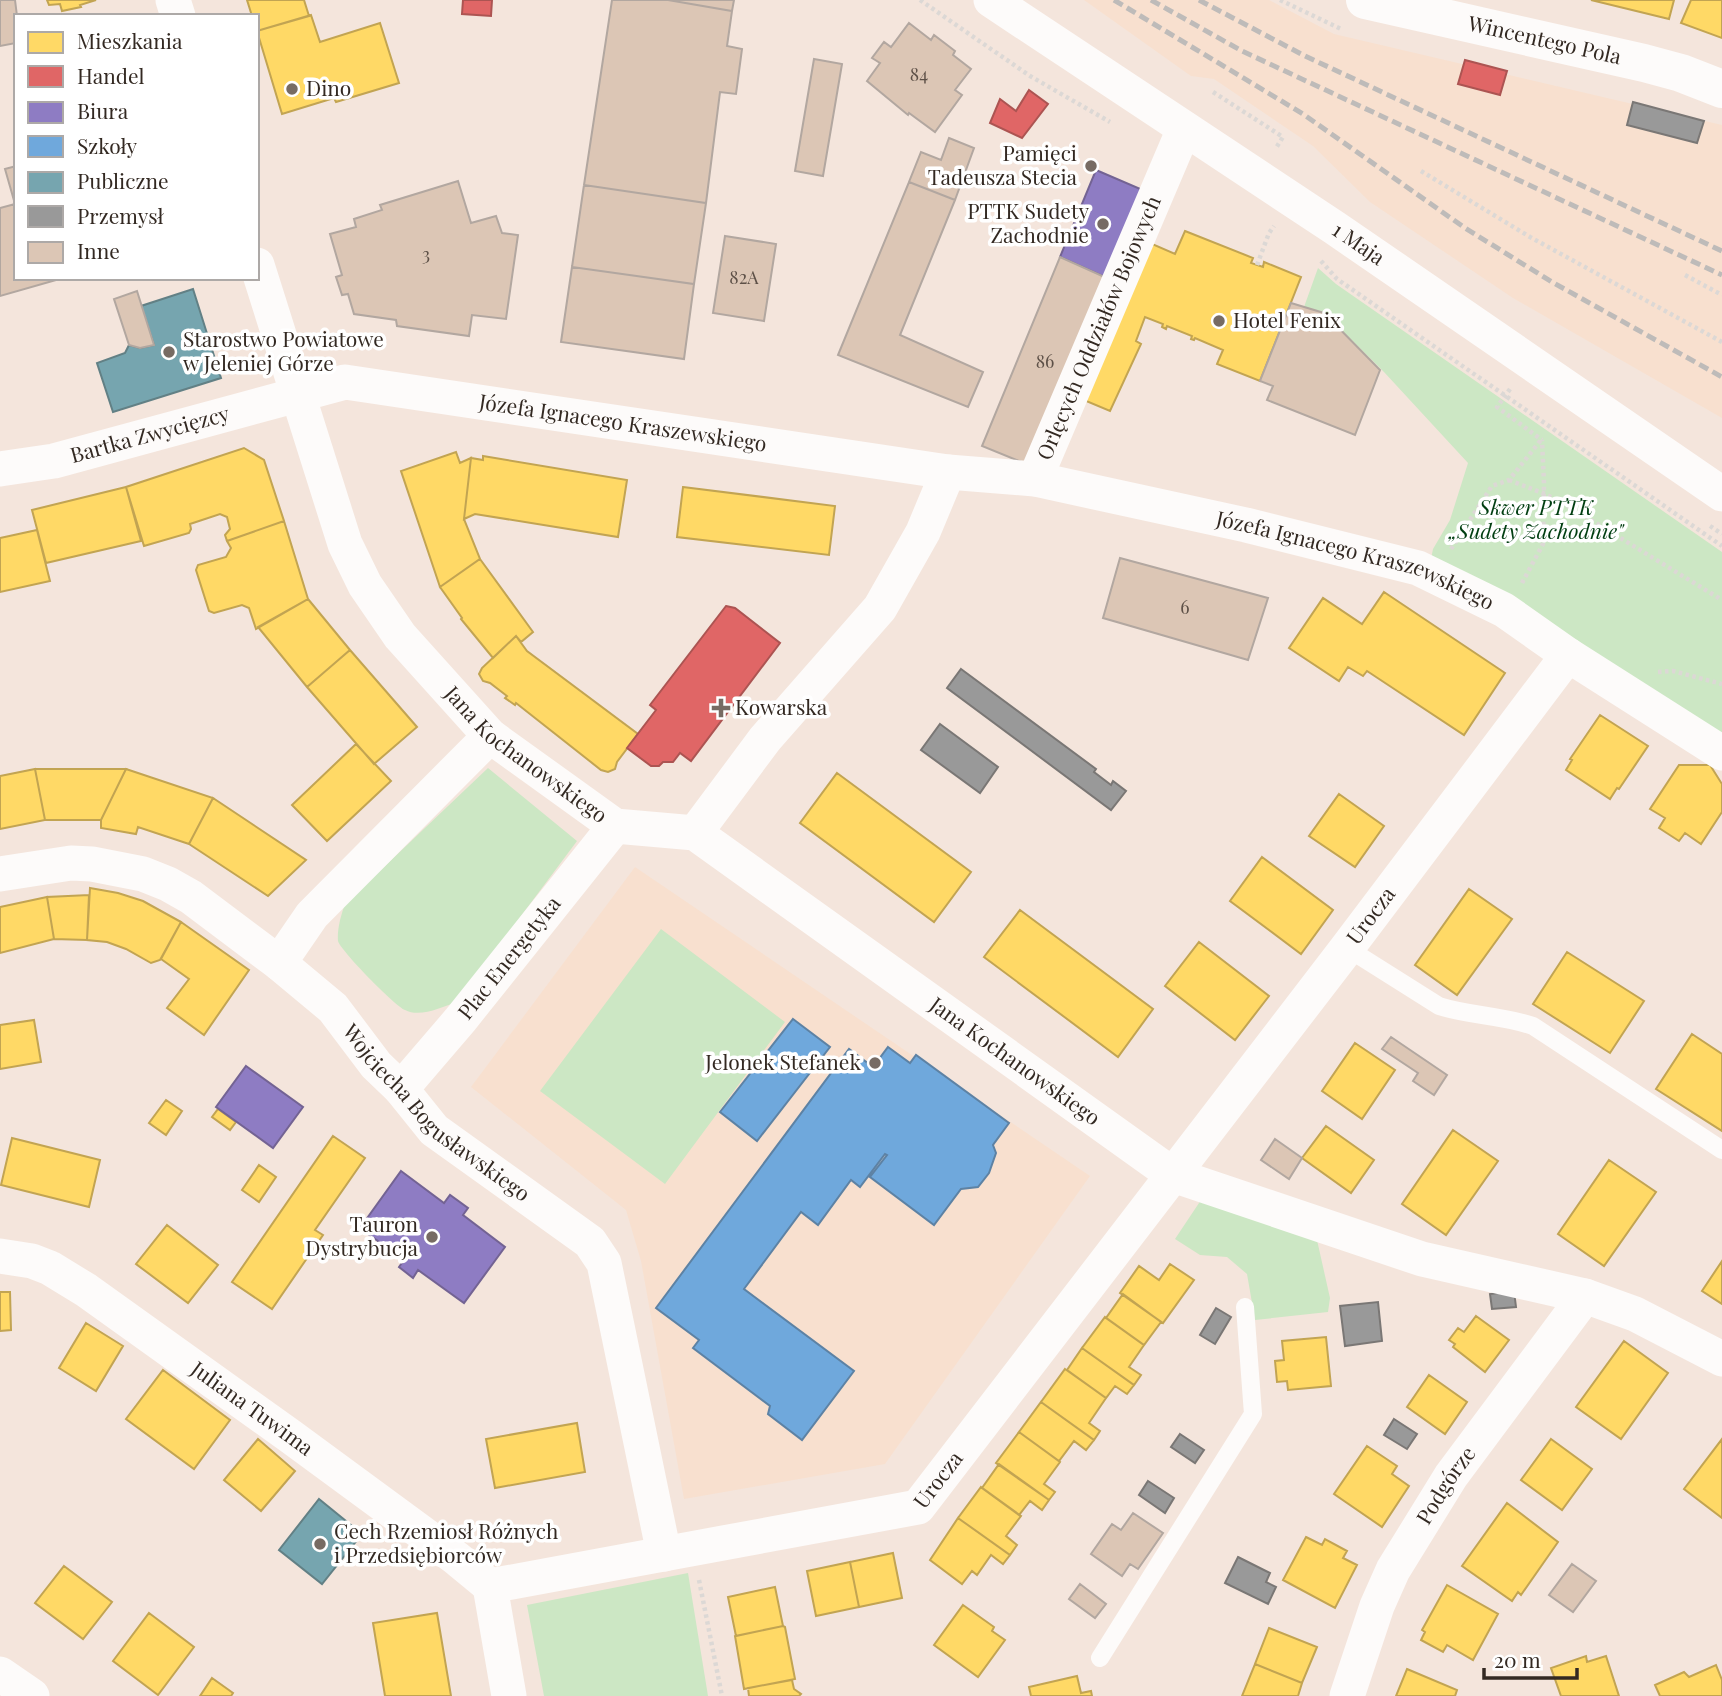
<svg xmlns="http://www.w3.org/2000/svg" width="1722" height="1696" font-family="'Playfair Display',serif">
<rect width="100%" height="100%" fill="#f4e5dc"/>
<path fill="#f8e0cf" d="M1084 0H1269L1334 34 1722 125V418L1513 298 1370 202 1313 146 1214 79 1191 76Z
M635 867 1090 1176 885 1464 684 1499 641 1261 626 1210 471 1087Z"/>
<path fill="#cce7c4" d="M1318 268 1336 284 1722 552V734L1431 559 1433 549 1450 520 1468 463 1384 372 1324 313 1304 307Z
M488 768 577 841 457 1002C442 1007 420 1018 405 1010 395 1006 340 950 338 941 337 929 341 915 345 904Z
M661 929 785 1022 665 1184 540 1091Z
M1201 1200 1317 1240 1330 1298 1328 1312 1255 1320 1247 1274 1227 1257 1200 1255 1175 1239Z
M688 1573 708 1696H544L527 1605Z"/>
<path fill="#ffd966" stroke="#c2a452" stroke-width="2" d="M47 0H96L80 5 81 7 62 11 60 4 49 5Z
M247 0H304L309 16 257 31V16H252Z
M1591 0H1674L1669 19Z
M1691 0H1722V38L1681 23Z
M311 15 320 42 380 23 399 83 336 102 334 98 282 114 257 31Z
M1185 231 1253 258 1251 263 1263 267 1264 262 1301 277 1260 381 1217 364 1223 350 1195 338 1194 340 1191 339 1192 336 1167 326 1166 329 1162 327 1163 324 1145 317 1136 341 1141 344 1110 411 1079 398 1150 243 1175 254Z
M244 448 264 460 284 521 227 541 225 535 230 529 227 517 220 514 190 524 191 529 189 533 144 546 126 487Z
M456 452 460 463 471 458 464 519 480 559 440 587 401 471Z
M483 456 627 480 618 537 475 514 464 519 471 458 483 460Z
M126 487 141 541 46 563 32 510Z
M683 487 835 506 829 555 677 537Z
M284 521 308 599 256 629 249 608 242 605 214 613 209 611 196 570 198 565 226 557 231 548 227 541Z
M37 530 50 581 0 592V538Z
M480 559 533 632 521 642 516 636 493 658 461 619 462 618 440 587Z
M1384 592 1505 673 1464 735 1367 671 1363 676 1348 667 1339 681 1289 648 1323 598 1362 624Z
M308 599 350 650 307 687 258 627Z
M516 636 527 651 638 734 617 762 615 769 608 772 601 770 516 703 515 705 505 698 507 696 490 683 483 681 479 674 482 668Z
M350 650 417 727 374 764 307 687Z
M1600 715 1648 746 1619 789 1617 788 1610 799 1566 770 1572 760 1570 759Z
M356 744 391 781 327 841 292 805Z
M1679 765H1710L1722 784V812L1701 844 1685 833 1679 841 1659 828 1665 818 1650 809Z
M35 769H126L101 820H45Z
M35 769 45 820 0 829V776Z
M126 769 213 798 189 844 138 827 136 834 101 828V820Z
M837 773 971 872 934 922 800 823Z
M1339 794 1384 826 1355 867 1309 836Z
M213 798 306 860 268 896 189 844Z
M1262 857 1333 910 1301 954 1230 901Z
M90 888 118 893 143 901 181 922 160 960 151 963 126 949 107 942 87 940Z
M1469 889 1512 919 1457 995 1415 965Z
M89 895 87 940 54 939 47 897Z
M47 897 54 939 0 953V907Z
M1020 910 1153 1009 1118 1057 984 957Z
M181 922 249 970 204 1035 167 1008 189 979 161 959Z
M1199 942 1269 996 1235 1040 1165 986Z
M1567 952 1644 1001 1610 1053 1533 1004Z
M34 1020 41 1062 0 1069V1025Z
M1692 1034 1722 1054V1131L1656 1089Z
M1355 1043 1395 1070 1362 1119 1322 1091Z
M166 1100 182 1111 166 1135 149 1123Z
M218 1109 236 1122 230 1130 212 1117Z
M1326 1126 1374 1160 1351 1193 1302 1158Z
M1453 1130 1498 1161 1446 1235 1402 1204Z
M333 1136 365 1158 315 1230 323 1235 272 1309 232 1282Z
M12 1138 100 1160 89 1207 1 1185Z
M1609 1160 1656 1192 1604 1266 1558 1234Z
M259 1165 276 1177 259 1202 242 1190Z
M167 1225 218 1265 188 1303 136 1264Z
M1722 1261V1304L1702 1291Z
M1170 1264 1194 1280 1163 1323 1120 1293 1139 1266 1159 1280Z
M0 1292H10L11 1330 0 1331Z
M1123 1294 1161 1322 1144 1345 1106 1318Z
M1476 1316 1509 1340 1485 1372 1453 1347 1455 1344 1449 1340 1458 1328 1464 1332Z
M1105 1317 1144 1345 1129 1367 1141 1375 1134 1385 1082 1348Z
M86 1323 123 1346 96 1391 59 1368Z
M1326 1337 1331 1386 1288 1390 1287 1381 1277 1382 1275 1361 1284 1360 1282 1341Z
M1624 1341 1668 1373 1621 1439 1576 1407Z
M1082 1348 1134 1385 1127 1394 1115 1386 1106 1398 1067 1370Z
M1065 1369 1106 1398 1089 1423 1100 1431 1094 1440 1041 1402Z
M163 1370 230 1420 194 1469 126 1419Z
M1429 1375 1467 1402 1445 1434 1407 1407Z
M1041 1402 1094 1440 1086 1450 1074 1441 1059 1461 1019 1432Z
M577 1423 585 1472 495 1488 486 1439Z
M1019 1432 1060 1462 1044 1484 1055 1492 1049 1500 996 1463Z
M258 1439 295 1471 261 1511 224 1480Z
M1551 1439 1592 1469 1562 1510 1521 1480Z
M1722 1439V1518L1684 1489Z
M1367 1446 1397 1466 1392 1474 1409 1486 1382 1527 1334 1494Z
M999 1464 1049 1500 1042 1510 1030 1501 1019 1515 982 1488Z
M981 1487 1021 1516 1006 1536 1017 1545 1010 1555 958 1518Z
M1507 1503 1558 1542 1521 1595 1518 1592 1512 1601 1462 1566Z
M958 1518 1010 1555 1003 1564 991 1555 977 1575 972 1571 962 1584 930 1560Z
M1306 1537 1322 1545 1325 1539 1347 1551 1343 1558 1357 1565 1335 1608 1283 1580Z
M893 1553 902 1598 859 1607 850 1562Z
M850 1562 859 1607 816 1616 807 1571Z
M64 1566 112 1602 83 1639 35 1603Z
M1447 1585 1498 1614 1473 1660 1447 1645 1443 1652 1421 1640 1425 1632 1422 1630Z
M775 1587 783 1626 736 1636 728 1597Z
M963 1605 994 1627 992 1631 1005 1640 978 1677 934 1645Z
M149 1613 194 1647 158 1695 113 1661Z
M437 1613 451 1696H385L373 1623Z
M783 1626 785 1627 795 1679 744 1689 735 1636Z
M1269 1628 1317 1647 1302 1683 1255 1664Z
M1586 1656 1587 1662 1606 1656 1619 1696H1561L1551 1668Z
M1255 1664 1302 1683 1298 1696H1242Z
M1716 1665 1722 1680V1696H1660L1655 1685 1684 1672 1689 1677Z
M1407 1669 1457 1690 1455 1696H1396Z
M1077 1676 1081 1693 1091 1691 1092 1696H1031L1029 1687Z
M212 1678 233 1693 231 1696H200Z
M792 1680 794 1689 801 1694 799 1696H749L748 1688Z"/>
<path fill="#e06666" stroke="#ac5452" stroke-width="2" d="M463 0H492L491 16 462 14Z
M1465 60 1507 71 1500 95 1458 84Z
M1029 90 1048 104 1022 138 990 123 1000 99 1016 111Z
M726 606 735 608 780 643 691 761 680 753 673 762H663L659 766H651L627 748 656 710 650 705Z"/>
<path fill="#8e7cc3" stroke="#736393" stroke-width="2" d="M1096 170 1145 191 1109 279 1060 257Z
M246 1066 303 1107 273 1148 216 1107Z
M401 1171 444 1203 450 1195 468 1208 463 1215 505 1247 464 1303 418 1270 413 1278 399 1267 404 1260 360 1228Z"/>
<path fill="#6fa8dc" stroke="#5d82a4" stroke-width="2" d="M793 1019 830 1047 757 1141 720 1112Z
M888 1047 910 1063 916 1055 1009 1123 993 1145 996 1153 989 1173 978 1187 961 1189 934 1225 870 1177 887 1155 885 1154 860 1187 851 1180 818 1225 801 1212 744 1289 854 1371 802 1440 768 1414 770 1406 693 1348 699 1340 656 1308 849 1049 873 1067Z"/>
<path fill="#76a5af" stroke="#628085" stroke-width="2" d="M193 289 221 378 113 412 97 363 125 353 129 345 140 348 154 345 141 306Z
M319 1499 362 1534 322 1584 279 1550Z"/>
<path fill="#999" stroke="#7a7775" stroke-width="2" d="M1633 102 1704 121 1697 143 1627 125Z
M961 669 1096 769 1094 772 1111 785 1113 781 1126 791 1111 810 947 688Z
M940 724 998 767 980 793 921 750Z
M1514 1291 1516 1307 1492 1309 1490 1294Z
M1378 1302 1382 1341 1345 1346 1340 1306Z
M1216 1308 1231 1317 1215 1344 1200 1335Z
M1394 1419 1417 1434 1407 1449 1384 1435Z
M1180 1434 1204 1450 1195 1463 1171 1447Z
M1148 1481 1174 1498 1165 1513 1139 1495Z
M1238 1557 1270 1573 1266 1582 1276 1587 1268 1604 1225 1583Z"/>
<path fill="#dcc6b5" stroke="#b2a7a0" stroke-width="2" d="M0 0H15L17 16 16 43 0 46Z
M612 0H668L732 11 727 46 742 49 736 94 720 92 706 203 584 185Z
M668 0H734L732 11Z
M909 23 931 40 934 35 955 51 953 55 971 69 955 90 962 95 935 132 909 113 908 115 867 81 880 63 872 58 884 42 891 47Z
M814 59 842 64 823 176 795 171Z
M949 138 974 148 955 200 909 182 921 152 941 160Z
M16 166V278H63L0 296V208L15 204 5 169Z
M458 181 471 223 496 216 502 233 518 235 506 319 472 315 469 336 397 326 396 320 354 314 348 294 342 295 336 277 342 275 330 234 356 227 354 219 382 210 380 205Z
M909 182 955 200 900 335 983 372 968 407 838 355Z
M584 185 706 203 694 284 572 267Z
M725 236 776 244 764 321 713 313Z
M1060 257 1109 279 1031 466 982 446Z
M572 267 694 284 684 359 561 342Z
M137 291 154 345 140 348 129 345 114 299Z
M1291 303 1324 313 1380 370 1355 435 1267 400 1273 386 1260 381Z
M1120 558 1268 598 1248 660 1103 618Z
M1391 1037 1447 1075 1434 1095 1413 1081 1418 1073 1382 1049Z
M1275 1139 1302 1158 1289 1179 1261 1160Z
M1133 1513 1163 1533 1138 1569 1130 1564 1122 1576 1091 1554 1112 1524 1121 1530Z
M1572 1564 1596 1581 1573 1612 1549 1595Z
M1080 1584 1106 1604 1095 1618 1069 1599Z"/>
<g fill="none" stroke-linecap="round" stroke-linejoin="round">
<path stroke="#dcd8d5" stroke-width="4.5" stroke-dasharray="3.5 3.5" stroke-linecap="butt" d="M920 0 1030 76 1110 122
M1280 0 1343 30
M1213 92 1283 137 1276 148
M1421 171 1530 237 1722 342
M1321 261 1337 279 1722 546
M1257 265 1269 233 1274 226
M1685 275 1722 295
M1510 389 1497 407 1542 440
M1509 480 1545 494 1568 506 1722 600
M1710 526 1722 534
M1451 549 1492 486 1509 480 1541 440
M1522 583 1543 544 1544 483 1542 440
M1658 672 1673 671 1722 684
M699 1580 722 1696"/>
<path stroke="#fdfbfa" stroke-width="18" d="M1347 948 1439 1006C1470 1016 1502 1015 1533 1026L1722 1150
M1100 1658 1253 1414 1245 1307"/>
<g stroke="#fdfbfa" stroke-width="35">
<path d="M173 0 178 16"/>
<path id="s1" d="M991 0 1335 228 1722 494"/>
<path id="s2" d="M257 265 345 544 365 585 400 636 490 736 615 826 695 833 1173 1175 1422 1259 1585 1296 1635 1314 1722 1359"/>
<path id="s3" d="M0 469 54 461 345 382 948 472 1035 479 1246 525 1418 568 1504 610 1568 655 1722 753"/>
<path id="s4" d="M1035 479 1184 129"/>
<path d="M695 833 765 739 880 608 923 532 948 472"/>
<path id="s5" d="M0 874 71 863 92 864 143 874 168 884 191 897 279 963 333 1008 376 1065 401 1089 434 1130 590 1242 604 1263 664 1554"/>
<path d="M279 963 312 915 490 736"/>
<path id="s6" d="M401 1089 461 1019 615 826"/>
<path id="s7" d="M0 1256 32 1261 50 1268 86 1290 290 1436 456 1558 490 1586"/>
<path id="s8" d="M490 1586 918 1507 1347 948 1568 655"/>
<path d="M490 1586 509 1696"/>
<path d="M0 1674 32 1696"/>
<path id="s9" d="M1347 1696 1377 1606 1393 1570 1451 1476 1585 1296"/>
</g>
<path stroke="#fdfbfa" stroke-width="38" id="s10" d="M1365 0 1644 63 1681 73 1722 89"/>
<path stroke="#bebbb9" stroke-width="5" stroke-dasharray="10 5" stroke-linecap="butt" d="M1114 0 1303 114 1465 228 1552 282 1722 377
M1151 0 1242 51 1722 275
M1199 0 1305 56 1722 251"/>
</g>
<g fill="#776b63" stroke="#fff" stroke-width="2.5">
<circle cx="292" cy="89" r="7"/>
<circle cx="1091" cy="166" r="7"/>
<circle cx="1103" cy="224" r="7"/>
<circle cx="1219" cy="321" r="7"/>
<circle cx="169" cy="352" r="7"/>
<path d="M717.5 697.5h7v7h7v7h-7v7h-7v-7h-7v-7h7z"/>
<circle cx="875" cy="1063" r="7"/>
<circle cx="432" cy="1237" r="7"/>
<circle cx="320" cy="1544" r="7"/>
</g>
<g text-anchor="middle" stroke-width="7" stroke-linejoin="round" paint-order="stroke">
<g font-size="18" fill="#5d5047">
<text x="919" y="81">84</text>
<text x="426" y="261">3</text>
<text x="744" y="284">82A</text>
<text x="1045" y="368">86</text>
<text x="1185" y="614">6</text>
</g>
<g font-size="21" fill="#332922" stroke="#fff">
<text dy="7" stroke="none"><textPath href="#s10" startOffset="184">Wincentego Pola</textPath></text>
<text dy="7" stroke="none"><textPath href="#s1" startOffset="441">1 Maja</textPath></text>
<text dy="7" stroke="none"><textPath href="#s4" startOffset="164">Orlęcych Oddziałów Bojowych</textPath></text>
<text dy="7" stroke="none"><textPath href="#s3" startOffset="637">Józefa Ignacego Kraszewskiego</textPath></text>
<text dy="7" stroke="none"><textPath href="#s3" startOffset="154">Bartka Zwycięzcy</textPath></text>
<text dy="7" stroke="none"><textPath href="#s3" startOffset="1384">Józefa Ignacego Kraszewskiego</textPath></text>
<text dy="7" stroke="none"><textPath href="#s2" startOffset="574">Jana Kochanowskiego</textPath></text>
<text dy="7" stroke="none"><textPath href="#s8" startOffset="1180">Urocza</textPath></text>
<text dy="7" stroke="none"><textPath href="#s6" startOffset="170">Plac Energetyka</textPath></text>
<text dy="7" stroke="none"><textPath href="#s2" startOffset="1162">Jana Kochanowskiego</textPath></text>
<text dy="7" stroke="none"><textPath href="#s5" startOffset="527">Wojciecha Bogusławskiego</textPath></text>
<text dy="7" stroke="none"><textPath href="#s7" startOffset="298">Juliana Tuwima</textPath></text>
<text dy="7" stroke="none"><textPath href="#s8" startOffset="469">Urocza</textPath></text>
<text dy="7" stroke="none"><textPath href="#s9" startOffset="234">Podgórze</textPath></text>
</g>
<g font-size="21" fill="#332922" stroke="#fff" text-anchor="start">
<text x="306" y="96">Dino</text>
<text x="1077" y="161" text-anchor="end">Pamięci<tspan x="1077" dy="24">Tadeusza Stecia</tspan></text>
<text x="1089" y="219" text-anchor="end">PTTK Sudety<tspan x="1089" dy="24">Zachodnie</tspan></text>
<text x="1233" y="328">Hotel Fenix</text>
<text x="183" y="347">Starostwo Powiatowe<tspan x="183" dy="24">w Jeleniej Górze</tspan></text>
<text x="735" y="715">Kowarska</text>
<text x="861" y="1070" text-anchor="end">Jelonek Stefanek</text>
<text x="418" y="1232" text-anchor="end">Tauron<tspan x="418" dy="24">Dystrybucja</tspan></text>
<text x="334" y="1539">Cech Rzemiosł Różnych<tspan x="334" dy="24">i Przedsiębiorców</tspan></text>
</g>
<g font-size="21" font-style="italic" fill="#013e11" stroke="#fff">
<text x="1536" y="515">Skwer PTTK<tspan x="1536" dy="24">„Sudety Zachodnie"</tspan></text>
</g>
</g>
<rect x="14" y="14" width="245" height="266" fill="#ffffff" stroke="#ada9a7" stroke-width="2"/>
<rect x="28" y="32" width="35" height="21" fill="#ffd966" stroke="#ada9a7" stroke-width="2"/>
<text x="77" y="49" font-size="21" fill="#332922">Mieszkania</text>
<rect x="28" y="66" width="35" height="21" fill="#e06666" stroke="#ada9a7" stroke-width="2"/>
<text x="77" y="84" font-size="21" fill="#332922">Handel</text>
<rect x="28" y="102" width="35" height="21" fill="#8e7cc3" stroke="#ada9a7" stroke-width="2"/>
<text x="77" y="119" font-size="21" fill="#332922">Biura</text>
<rect x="28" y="136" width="35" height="21" fill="#6fa8dc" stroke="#ada9a7" stroke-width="2"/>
<text x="77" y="154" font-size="21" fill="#332922">Szkoły</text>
<rect x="28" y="172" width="35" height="21" fill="#76a5af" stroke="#ada9a7" stroke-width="2"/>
<text x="77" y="189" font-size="21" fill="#332922">Publiczne</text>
<rect x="28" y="206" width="35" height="21" fill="#999999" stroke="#ada9a7" stroke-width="2"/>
<text x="77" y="224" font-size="21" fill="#332922">Przemysł</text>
<rect x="28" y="242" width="35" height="21" fill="#dcc6b5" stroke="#ada9a7" stroke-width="2"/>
<text x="77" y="259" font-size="21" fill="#332922">Inne</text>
<path d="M1484 1668v10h93v-10" fill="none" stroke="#332922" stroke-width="3.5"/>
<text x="1494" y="1668" font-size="21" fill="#332922" stroke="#ffffff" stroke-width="5" paint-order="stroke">20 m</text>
</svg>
